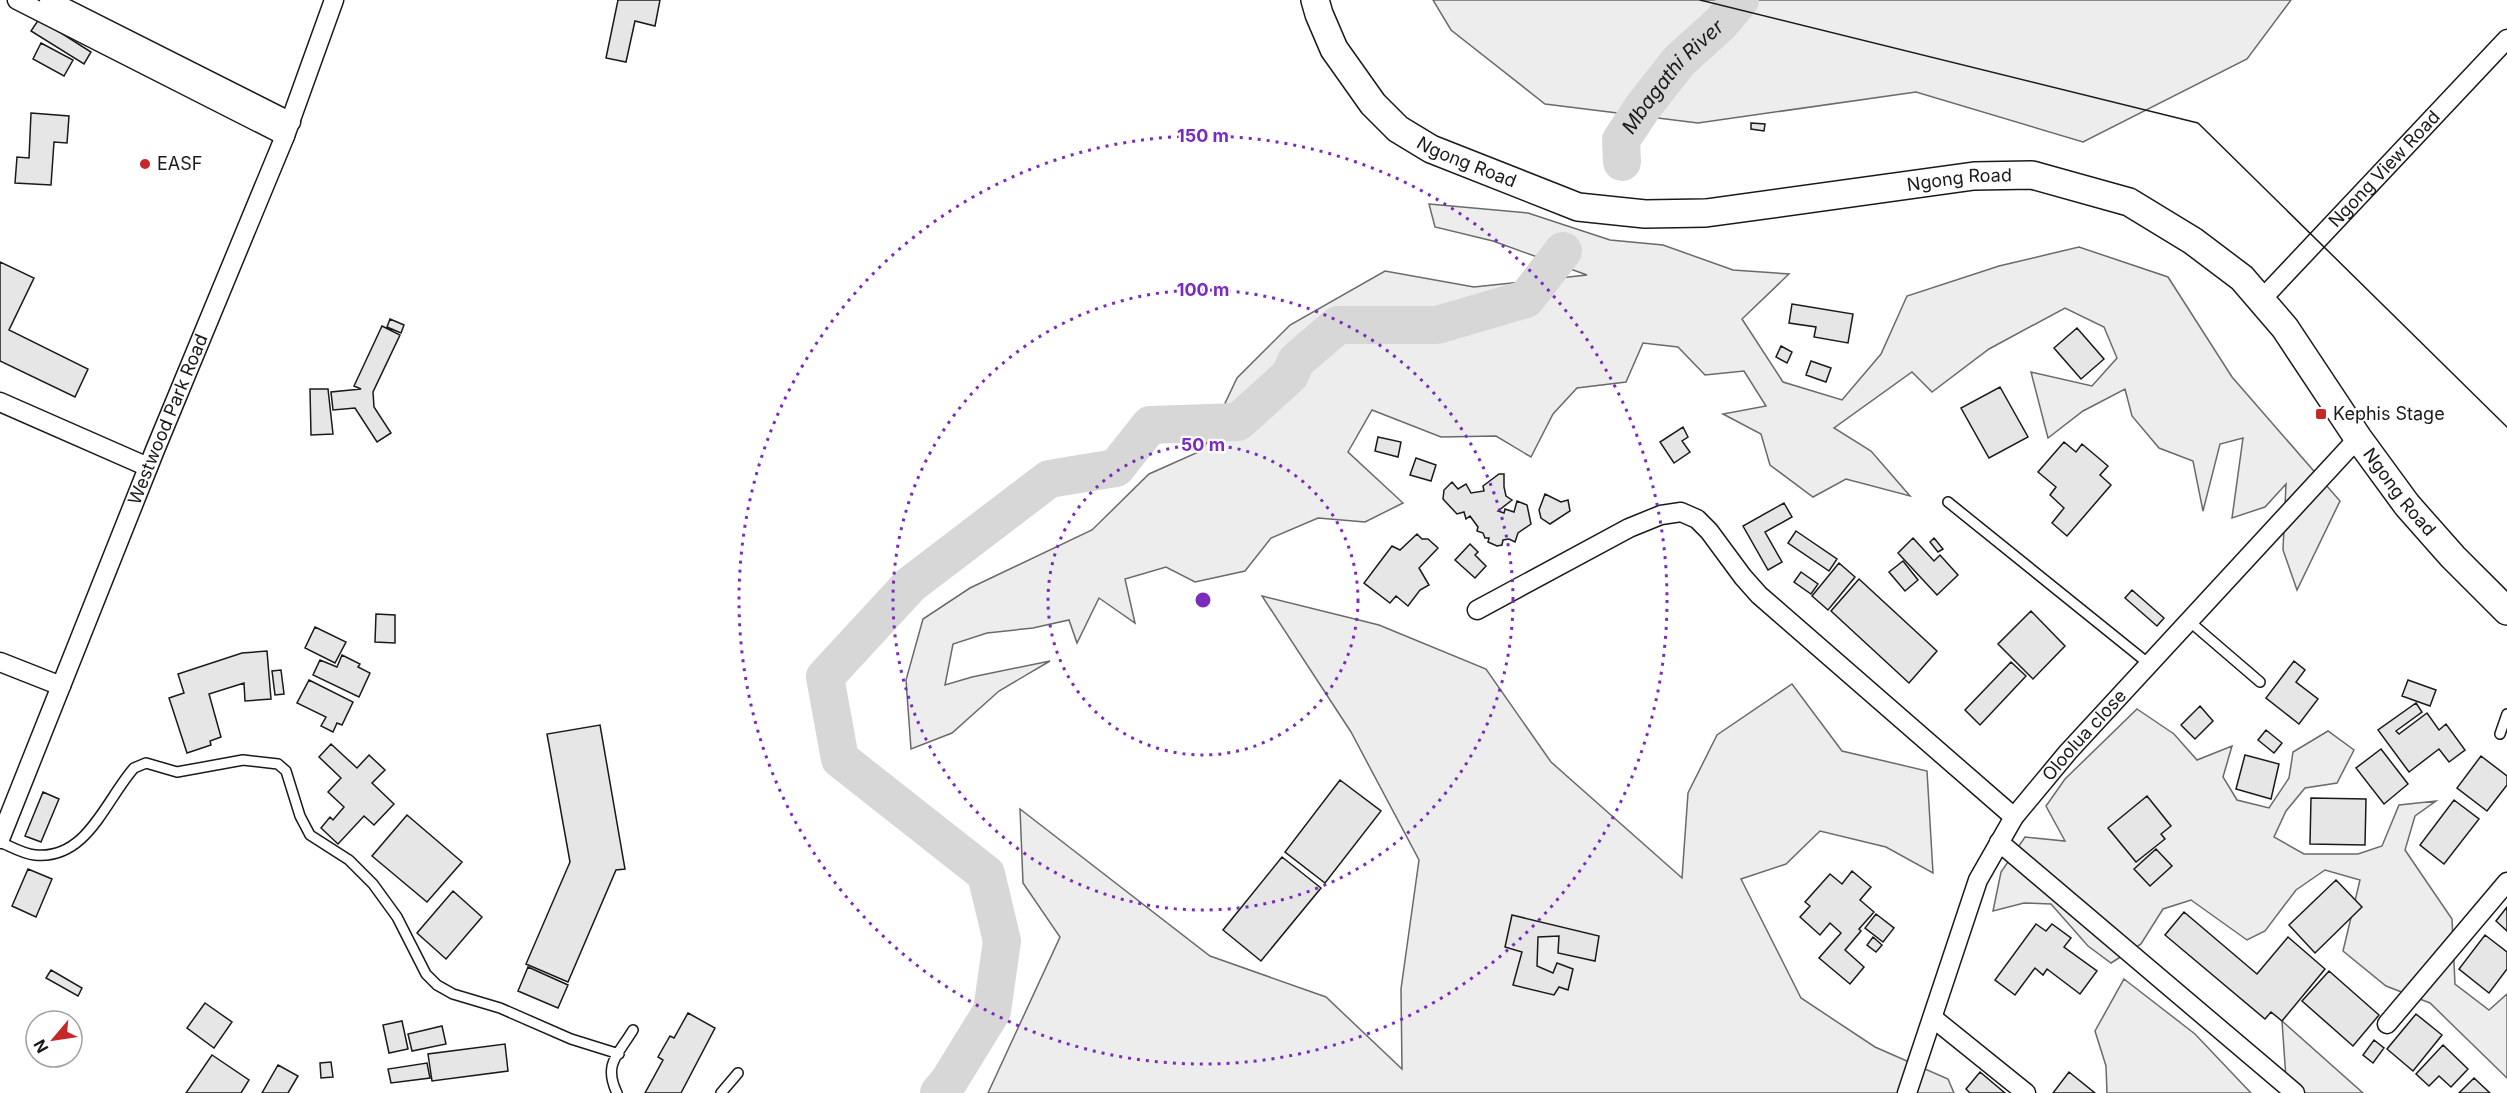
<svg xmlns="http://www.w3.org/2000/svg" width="2507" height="1093" font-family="Inter,sans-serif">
<rect width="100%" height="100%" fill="#fff"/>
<path fill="#ededed" stroke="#6a6a6a" stroke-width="1.5" d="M1433 0H2291L2247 59 2083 142 1916 92 1698 123 1545 104 1451 30Z
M1429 204 1528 213 1610 240 1663 245 1733 270 1789 274 1742 319 1783 382 1842 400 1881 354 1907 296 1999 266 2079 247 2168 277 2232 377 2340 501 2297 590 2283 550 2286 484 2265 507 2232 518 2243 438 2220 444 2203 511 2193 461 2159 448 2132 416 2125 389 2083 411 2048 438 2031 372 2092 386 2117 358 2104 327 2065 308 1989 349 1932 392 1912 372 1834 428 1871 451 1910 496 1846 479 1813 497 1770 465 1761 434 1723 414 1766 406 1744 371 1705 375 1678 347 1643 343 1626 382 1577 388 1553 414 1531 457 1496 436 1441 437 1372 410 1348 452 1403 503 1365 522 1318 518 1271 538 1245 571 1195 582 1166 567 1125 579 1135 623 1099 598 1077 643 1069 620 1033 628 987 633 953 644 945 685 972 677 1050 661 999 691 952 733 911 749 906 680 923 619 970 588 1092 530 1149 474 1203 450 1237 378 1290 325 1385 271 1474 287 1587 275 1493 241 1435 227Z
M1262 596 1379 625 1486 669 1551 762 1682 878 1688 793 1717 735 1792 684 1842 751 1927 771 1933 873 1886 847 1820 831 1786 864 1741 879 1801 998 1875 1047 1948 1079 1954 1093H988L1060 937 1023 883 1020 809 1210 956 1326 997 1402 1069 1401 989 1419 860 1351 732Z
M2137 709 2174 734 2197 760 2232 746 2223 777 2237 800 2269 808 2289 778 2293 752 2328 731 2354 750 2337 783 2305 788 2286 811 2274 837 2304 854H2358L2382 846 2399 805 2436 801 2415 816 2405 850 2452 919 2455 984 2489 1010 2507 994V1078L2430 1003 2386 986 2343 951 2360 880 2325 870 2296 890 2265 931 2247 940 2191 900 2163 909 2141 944 2111 963 2088 946 2051 904 2024 903 1993 911 2001 872 2025 837 2065 841 2046 806 2065 779Z
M2124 979 2195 1034 2251 1093H2107L2106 1066 2095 1031Z
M2282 1021 2363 1093H2287Z"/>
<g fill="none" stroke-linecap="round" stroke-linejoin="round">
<g stroke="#d7d7d7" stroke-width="38">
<path id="s1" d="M1622 162 1621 140 1643 107 1679 61 1721 23 1740 0"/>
<path d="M939 1093 949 1081 992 1011 1002 941 986 874 840 759 825 677 910 585 1049 479 1116 468 1150 425 1238 422 1290 375 1296 361 1338 325H1437L1526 299 1563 251"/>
</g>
</g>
<path fill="#e6e6e6" stroke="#1a1a1a" stroke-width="1.5" d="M618 0H660L655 26 635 21 626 62 606 58Z
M39 19 91 52 84 64 31 31Z
M41 43 73 60 64 76 33 59Z
M31 113 69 116 67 143 54 142 51 185 15 183 17 157 29 158Z
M1751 123 1765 124 1764 131 1751 129Z
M0 262 34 278 9 330 88 369 75 397 0 361Z
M1792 304 1853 314 1848 343 1814 337 1816 327 1789 323Z
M390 319 404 325 401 333 387 327Z
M382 326 400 335 373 392 374 407 391 433 377 442 355 408 333 410 331 392 361 389 354 386Z
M2077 328 2104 359 2081 379 2054 348Z
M1781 346 1792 352 1787 363 1776 357Z
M1811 361 1831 368 1826 382 1806 375Z
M2000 387 2028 437 1989 458 1961 408Z
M310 389H328L333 434 311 435Z
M1683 427 1688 437 1682 441 1690 452 1674 463 1660 442Z
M1378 437 1401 442 1398 457 1375 451Z
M2064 442 2076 452 2082 444 2108 466 2100 475 2111 485 2067 536 2052 523 2064 508 2050 495 2056 487 2038 472Z
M1416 458 1436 465 1431 481 1410 475Z
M1499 474H1504V487L1506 496 1512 500 1498 511 1504 513 1505 509 1514 512 1517 501 1527 505 1531 524 1518 533 1515 542 1509 539 1503 540 1502 545 1497 546 1488 542 1489 538H1485L1483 533 1477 531 1478 527 1470 516 1466 519 1464 512 1457 514 1443 499 1444 490 1452 482 1458 489 1466 484 1471 493 1484 491 1483 486Z
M1545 494 1561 502 1568 500 1570 511 1550 524 1541 518 1539 510Z
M1784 503 1792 517 1765 532 1782 562 1768 570 1743 526Z
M1796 531 1837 559 1829 571 1788 543Z
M1417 534 1422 539H1428L1438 548 1419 568 1429 585 1420 590 1408 606 1396 596 1390 603 1364 583 1392 546 1400 550Z
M1913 538 1934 561 1940 555 1958 575 1937 595 1898 553Z
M1934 538 1943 549 1938 552 1930 542Z
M1470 544 1478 552 1475 555 1486 566 1475 578 1455 560Z
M1903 561 1918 580 1905 591 1889 572Z
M1839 563 1855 577 1828 610 1812 596Z
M1801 572 1818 584 1811 594 1794 582Z
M1859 579 1937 651 1909 683 1831 611Z
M2132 590 2164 618 2157 626 2125 598Z
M2031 611 2065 646 2033 679 1998 644Z
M376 614 395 615V643L375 642Z
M315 627 346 642 335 663 305 648Z
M267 651 271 699 245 701 244 683 209 694 221 737 210 741 211 745 187 753 169 698 184 693 178 674 242 653Z
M342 655 360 664 358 667 370 673 359 697 313 675 320 660 337 667Z
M2294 661 2305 670 2296 682 2318 699 2299 724 2266 698Z
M2011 662 2026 676 1980 725 1965 710Z
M281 670 284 694 275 695 272 671Z
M309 680 353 702 342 725 337 723 333 732 321 726 326 717 297 703Z
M2408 680 2436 690 2430 706 2402 696Z
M2416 703 2422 712 2396 731 2399 734 2427 713 2439 730 2446 724 2465 750 2449 762 2439 749 2409 772 2378 730Z
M2200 706 2213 721 2195 739 2181 725Z
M600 725 625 869 616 870 568 982 526 964 570 862 547 734Z
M2266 730 2282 743 2274 753 2258 740Z
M331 744 357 768 369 755 385 770 372 783 394 804 374 825 364 816 338 844 321 828 330 817 333 820 344 807 328 792 341 778 319 757Z
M2381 749 2408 784 2384 804 2356 768Z
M2245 755 2279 764 2271 799 2236 789Z
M2481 756 2507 776V785L2487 811 2457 788Z
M1340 780 1381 811 1325 883 1285 852Z
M43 792 59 799 41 842 25 836Z
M2147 796 2171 826 2161 834 2165 839 2136 862 2108 828Z
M2311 798 2366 799 2365 845 2310 844Z
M2454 800 2479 819 2444 864 2420 845Z
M407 815 462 862 427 902 372 856Z
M2156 849 2172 866 2150 886 2134 869Z
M1282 857 1321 888 1261 961 1223 930Z
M28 869 52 879 36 917 12 906Z
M1852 871 1871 887 1860 900 1874 912 1859 929 1861 931 1845 950 1864 967 1850 984 1819 958 1841 933 1830 923 1820 935 1800 917 1810 906 1805 902 1830 874 1842 884Z
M2336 880 2362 907 2315 953 2289 925Z
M453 891 482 917 446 959 417 933Z
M2507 907V931L2496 921Z
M2184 912 2257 974 2288 937 2325 969 2282 1021 2271 1012 2265 1019 2165 935Z
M1876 914 1894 928 1883 942 1865 928Z
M1512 915 1599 936 1595 961 1558 953 1559 936 1538 937 1537 966 1553 973 1557 963 1573 969 1568 990 1559 987 1554 995 1513 985 1522 952 1505 947Z
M2036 924 2046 931 2052 924 2071 938 2064 947 2097 971 2080 994 2047 969 2043 975 2035 968 2015 995 1995 980Z
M2485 935 2507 952V969L2489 993 2459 969Z
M1873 937 1882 945 1876 952 1867 945Z
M528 967 568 985 558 1008 518 991Z
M51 970 82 988 78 996 46 978Z
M2329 971 2379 1015 2353 1046 2302 1001Z
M205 1003 232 1022 214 1048 187 1028Z
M688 1013 715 1028 681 1093H645L663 1060 658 1057 670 1036 674 1038Z
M2416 1014 2442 1035 2413 1071 2387 1049Z
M402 1021 408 1049 389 1053 383 1025Z
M442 1026 446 1044 412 1051 408 1034Z
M2374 1040 2384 1048 2373 1063 2363 1055Z
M505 1044 508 1071 432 1081 428 1054Z
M2443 1045 2468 1069 2451 1087 2439 1076 2429 1086 2416 1074Z
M212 1055 249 1080 241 1093H186Z
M331 1062 333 1077 321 1078 320 1063Z
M427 1063 430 1078 391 1083 388 1069Z
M278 1065 298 1076 288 1093H262Z
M1980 1072 2005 1093H1970L1966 1089Z
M2069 1072 2095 1093H2053Z
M2474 1078 2490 1093H2459Z"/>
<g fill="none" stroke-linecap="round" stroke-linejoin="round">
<defs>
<path id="lane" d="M1948 502 2149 664
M2189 621 2260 682
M2500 734 2507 714
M0 842C10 846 23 854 35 855 87 860 105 801 134 768L146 763 177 772 243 760 278 764 286 771 300 816 310 835 349 860 373 884 397 917 426 974 437 985 453 994 500 1008 571 1039 619 1054
M617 1093C603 1064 618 1055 633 1030
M721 1093 738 1073"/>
<g id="street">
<path d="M17 0 285 136"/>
<path d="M49 0 291 122"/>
<path id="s2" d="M2261 300 2507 39"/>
<path d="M0 402 148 467"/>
<path d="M1477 610 1629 528 1661 515 1681 512 1697 519 1709 531 1743 577 1759 595 2014 817"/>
<path d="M0 662 61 686"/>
<path id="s3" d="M0 839 155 450 285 136 334 0"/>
<path d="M1999 842 2295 1093"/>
<path d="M1933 1018 2026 1093"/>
<path d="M2387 1024 2507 882"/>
<path id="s4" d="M1907 1093 1978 880 2014 817 2068 752 2358 438"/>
</g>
<g id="secondary">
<path id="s5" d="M1315 0 1319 14 1334 49 1373 104 1398 129 1431 149 1578 207 1645 214 1706 213 1974 176 2032 175 2129 202 2193 241 2242 278 2285 328 2358 438 2407 505 2453 557 2507 611"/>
</g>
</defs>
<use href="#lane" stroke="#1a1a1a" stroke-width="12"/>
<use href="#street" stroke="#1a1a1a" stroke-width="21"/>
<use href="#secondary" stroke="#1a1a1a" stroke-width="30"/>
<use href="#lane" stroke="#fff" stroke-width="9"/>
<use href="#street" stroke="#fff" stroke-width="18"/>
<use href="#secondary" stroke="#fff" stroke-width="27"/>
<path stroke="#1a1a1a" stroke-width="1.5" d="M1700 0 2198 123 2507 427"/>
</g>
<g fill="none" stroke="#7b2cbf" stroke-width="3" stroke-dasharray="3 6">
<circle cx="1203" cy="600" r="155"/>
<circle cx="1203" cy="600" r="310"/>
<circle cx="1203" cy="600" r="464"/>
</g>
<g fill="#c62828" stroke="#fff" stroke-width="2">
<circle cx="145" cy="164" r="6"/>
<rect x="2315" y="408" width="12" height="12" rx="3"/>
</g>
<g text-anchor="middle" stroke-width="4.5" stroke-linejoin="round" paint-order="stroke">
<g font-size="18" fill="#1a1a1a" stroke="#fff">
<text dy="6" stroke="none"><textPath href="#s5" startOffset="232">Ngong Road</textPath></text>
<text dy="6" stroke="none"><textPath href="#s2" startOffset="180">Ngong View Road</textPath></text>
<text dy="6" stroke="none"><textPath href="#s5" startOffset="736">Ngong Road</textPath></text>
<text dy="6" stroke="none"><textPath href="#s3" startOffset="452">Westwood Park Road</textPath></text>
<text dy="6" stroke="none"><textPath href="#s5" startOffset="1312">Ngong Road</textPath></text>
<text dy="6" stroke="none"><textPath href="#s4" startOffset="405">Oloolua close</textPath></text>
</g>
<g font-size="18" fill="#1a1a1a" stroke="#fff" text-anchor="start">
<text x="157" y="170">EASF</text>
<text x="2333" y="420">Kephis Stage</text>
</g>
<g font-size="20" font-style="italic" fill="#1a1a1a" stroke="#fff">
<text dy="7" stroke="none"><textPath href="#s1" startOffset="104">Mbagathi River</textPath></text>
</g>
</g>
<circle cx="1203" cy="600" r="9" fill="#7b2cbf" stroke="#fff" stroke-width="3"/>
<g font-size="18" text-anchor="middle" font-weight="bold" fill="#7b2cbf" stroke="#fff" stroke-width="4.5" stroke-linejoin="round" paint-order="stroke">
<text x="1203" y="142">150 m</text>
<text x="1203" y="296">100 m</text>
<text x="1203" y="451">50 m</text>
</g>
<g transform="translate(54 1039) rotate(241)"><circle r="28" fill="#ffffff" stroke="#a3a3a3" stroke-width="1.5"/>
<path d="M0-4.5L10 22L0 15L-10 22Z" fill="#c62828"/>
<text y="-9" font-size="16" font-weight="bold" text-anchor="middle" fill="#1a1a1a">N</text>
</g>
</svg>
